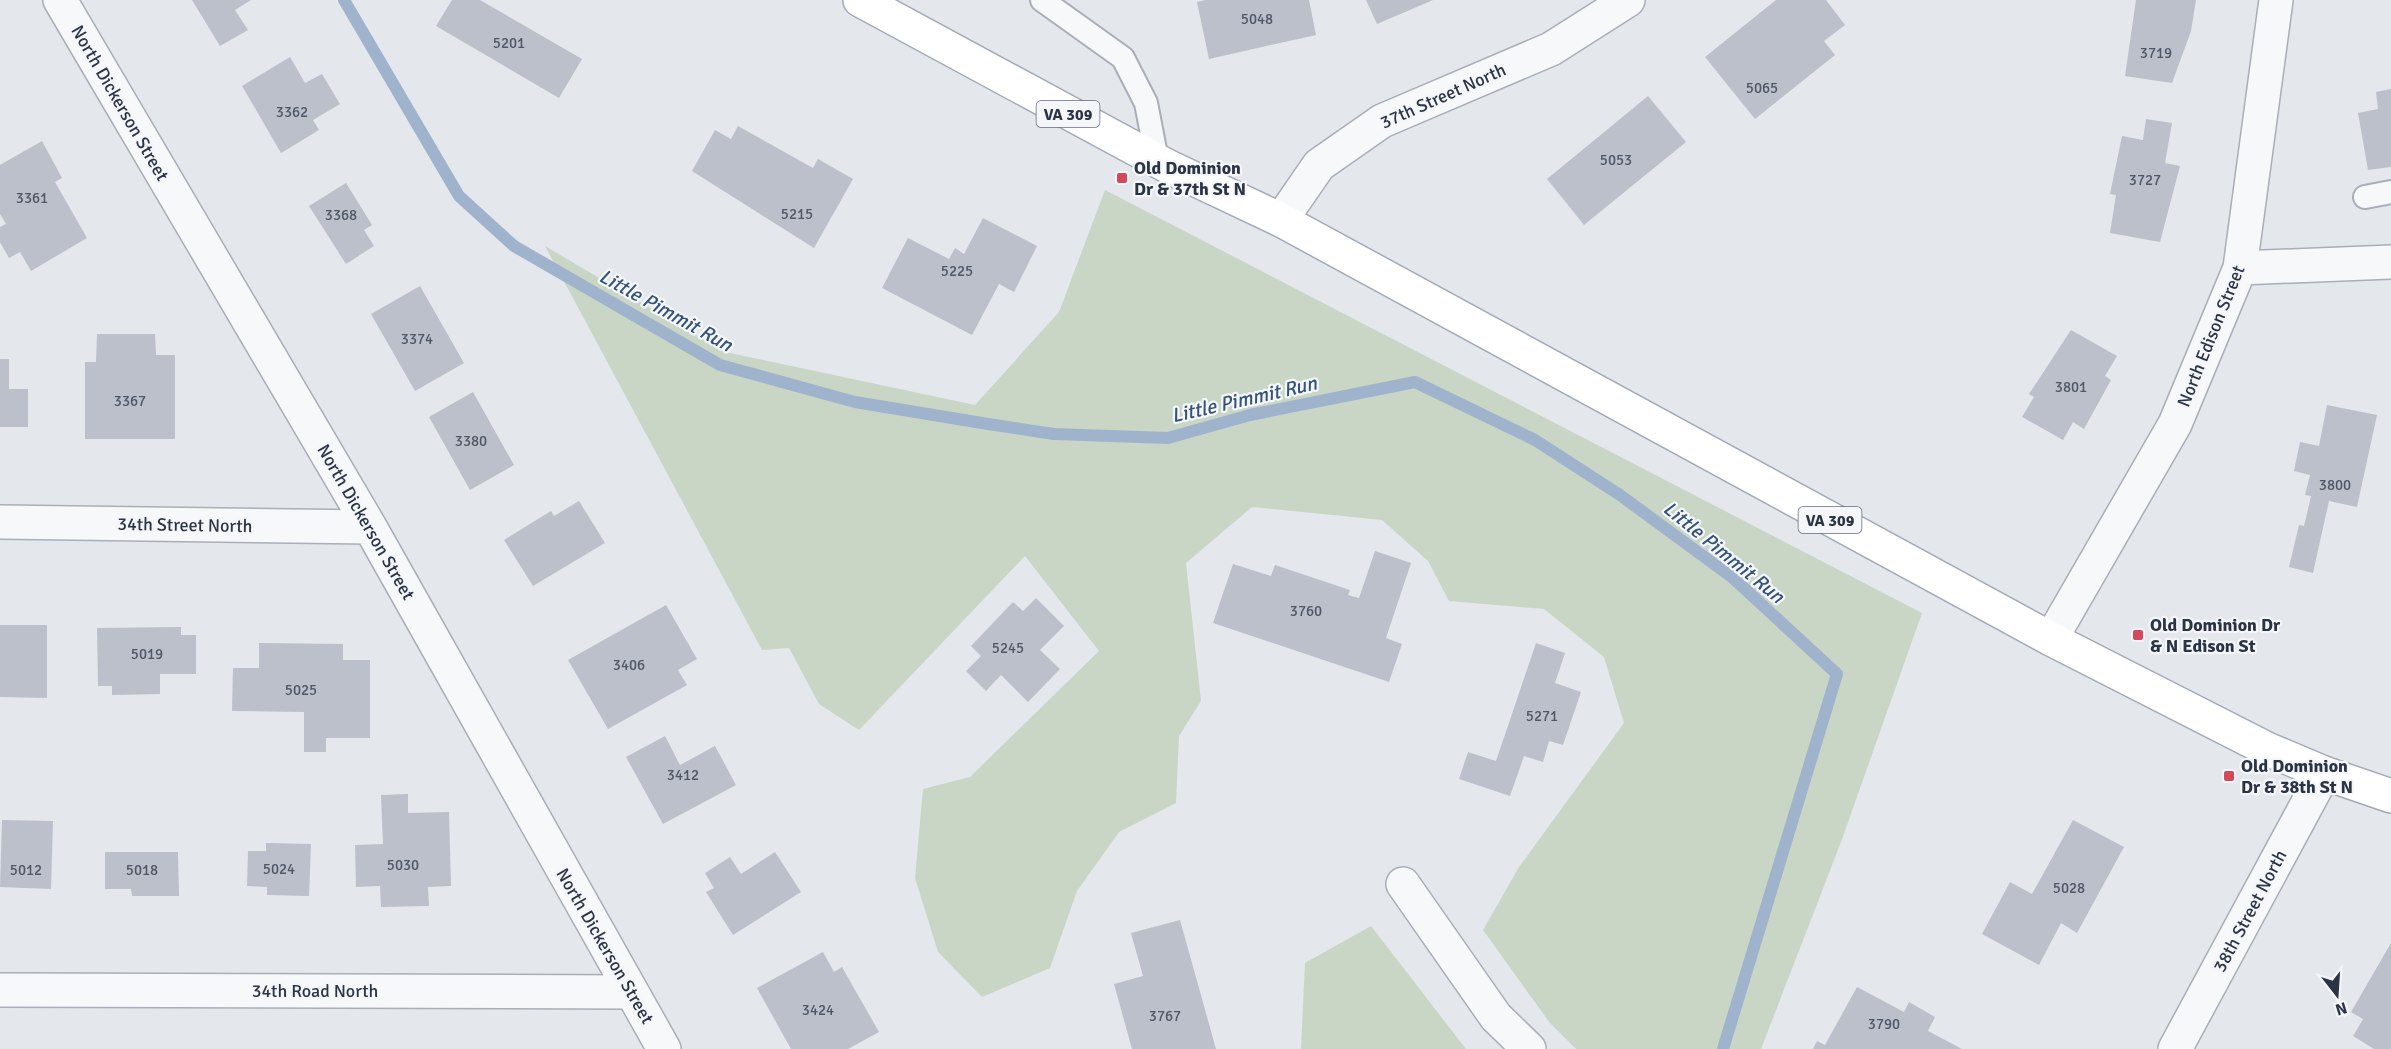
<svg xmlns="http://www.w3.org/2000/svg" width="2391" height="1049" font-family="Signika,sans-serif">
<rect width="100%" height="100%" fill="#e4e7ec"/>
<path fill="#c9d6c5" d="M1105 190 1922 613 1841 842 1761 1049H1576L1550 1023 1483 930 1519 867 1624 723 1604 657 1544 609 1449 601 1428 561 1382 520 1252 507 1186 563 1201 701 1179 736 1176 803 1119 832 1077 891 1050 968 982 997 938 952 915 878 923 789 970 777 1099 651 1025 556 859 730 819 704 789 648 762 650 545 246 725 352 975 405 1059 312Z
M1371 926 1466 1049H1301L1305 963Z"/>
<g fill="none" stroke-linecap="round" stroke-linejoin="round">
<path stroke="#9fb4cc" stroke-width="12" d="M344 0 459 196 514 246 720 365 855 402 988 424 1054 434 1168 438 1250 415 1415 382 1535 440 1620 495 1733 578 1837 674 1723 1049"/>
</g>
<path fill="#bbc0ca" d="M192 0H251L235 10 248 30 220 46Z
M452 0H480L582 59 559 98 436 26Z
M1206 0H1309L1316 35 1209 59 1197 2Z
M1366 0H1433L1377 24Z
M1776 0H1826L1845 25 1824 41 1835 55 1755 119 1705 57Z
M2136 0H2196L2191 31 2172 83 2125 76Z
M290 57 305 83 322 74 340 104 313 120 319 130 281 153 242 86Z
M2391 89V167L2368 170 2358 113 2378 109 2376 92Z
M1648 96 1686 142 1584 225 1547 179Z
M2146 119 2172 123 2165 163 2180 166 2160 242 2110 233 2116 195 2110 194 2122 136 2143 140Z
M738 126 813 168 818 159 853 179 814 248 692 171 715 130 731 139Z
M42 141 62 178 55 182 87 238 31 271 20 252 9 258 0 242V227L6 224 0 214V165Z
M346 183 372 225 364 230 374 246 346 264 309 206Z
M983 218 1037 246 1014 292 999 284 972 335 882 288 908 238 949 259 955 248 964 254Z
M420 286 464 363 415 391 371 314Z
M2071 330 2117 356 2105 376 2111 380 2084 429 2073 422 2063 440 2022 417 2034 397 2029 394Z
M97 334H155L156 355H175V439H85V362H96Z
M0 359H9V389H28V427H0Z
M473 392 514 465 470 490 429 417Z
M2327 405 2377 415 2357 507 2329 501 2313 573 2289 567 2299 525 2304 526 2311 496 2305 495 2310 475 2294 471 2300 442 2319 446Z
M579 501 605 543 533 586 504 540 551 511 554 516Z
M1375 551 1411 563 1386 638 1402 644 1389 682 1213 623 1233 564 1271 576 1275 565 1350 590 1348 595 1359 598Z
M1036 598 1064 626 1040 650 1060 669 1028 702 1001 675 986 691 966 671 981 656 971 646 1013 602 1023 611Z
M666 605 697 659 678 670 687 685 608 729 568 660Z
M0 625H47V698L0 697Z
M181 627V635H196V674H160V694L112 695V686H98L97 628Z
M259 643 343 644V660H370V738H326V752H304V712L232 711 233 668H259Z
M1536 643 1565 653 1555 683 1581 692 1563 745 1549 741 1543 762 1524 756 1510 796 1459 779 1468 752 1496 761Z
M665 736 680 765 715 746 736 785 663 824 626 757Z
M408 794V813L449 812 451 886 428 887 429 906 381 907 380 886 356 887 355 845 383 844 381 795Z
M2 820 53 821 51 889 0 887Z
M2073 820 2124 847 2077 933 2061 923 2039 965 1982 934 2010 882 2032 894Z
M266 843 311 844 309 896 267 895V887L247 886 248 851H266Z
M105 852H178L179 896H132L131 889H105Z
M775 852 801 892 733 935 706 892 714 888 705 873 730 857 741 874Z
M1180 920 1216 1049H1132L1114 984 1143 976 1131 933Z
M2391 943V1049H2374L2353 1036 2363 1019 2351 1012Z
M823 952 834 972 842 967 879 1032 848 1049H791L757 988Z
M1857 987 1904 1012 1909 1002 1935 1017 1928 1031 1962 1049H1813L1817 1041 1825 1045Z"/>
<g fill="none" stroke-linecap="round" stroke-linejoin="round">
<defs>
<path id="service" d="M1042 0 1123 58 1146 103 1157 160
M2365 197 2391 192"/>
<path id="minor" d="M60 0 370 527 664 1049
M1281 220 1319 165 1382 121 1551 49 1628 0
M2240 268 2391 262
M0 522 370 527
M2051 639 2175 424 2240 268 2276 0
M1403 884 1496 1017 1529 1049
M0 990 630 992
M2175 1049 2324 773"/>
<path id="primary" d="M860 0 1169 167 1281 220 2051 639 2267 749 2324 773 2391 796"/>
</defs>
<use href="#service" stroke="#a9aeb7" stroke-width="26"/>
<use href="#minor" stroke="#a9aeb7" stroke-width="36"/>
<use href="#primary" stroke="#a3abb8" stroke-width="36"/>
<use href="#service" stroke="#f7f8fa" stroke-width="22"/>
<use href="#minor" stroke="#f7f8fa" stroke-width="33"/>
<use href="#primary" stroke="#fff" stroke-width="33"/>
</g>
<g fill="#d1495b" stroke="#f4f6f9" stroke-width="2">
<rect x="1116" y="172" width="12" height="12" rx="3"/>
<rect x="2132" y="629" width="12" height="12" rx="3"/>
<rect x="2223" y="770" width="12" height="12" rx="3"/>
</g>
<g text-anchor="middle" stroke-width="4.5" stroke-linejoin="round" paint-order="stroke">
<g font-size="15" fill="#4f5766">
<text x="1257" y="24">5048</text>
<text x="509" y="48">5201</text>
<text x="2156" y="58">3719</text>
<text x="1762" y="93">5065</text>
<text x="292" y="117">3362</text>
<text x="1616" y="165">5053</text>
<text x="2145" y="185">3727</text>
<text x="32" y="203">3361</text>
<text x="797" y="219">5215</text>
<text x="341" y="220">3368</text>
<text x="957" y="276">5225</text>
<text x="417" y="344">3374</text>
<text x="2071" y="392">3801</text>
<text x="130" y="406">3367</text>
<text x="471" y="446">3380</text>
<text x="2335" y="490">3800</text>
<text x="1306" y="616">3760</text>
<text x="1008" y="653">5245</text>
<text x="147" y="659">5019</text>
<text x="629" y="670">3406</text>
<text x="301" y="695">5025</text>
<text x="1542" y="721">5271</text>
<text x="683" y="780">3412</text>
<text x="403" y="870">5030</text>
<text x="279" y="874">5024</text>
<text x="26" y="875">5012</text>
<text x="142" y="875">5018</text>
<text x="2069" y="893">5028</text>
<text x="818" y="1015">3424</text>
<text x="1165" y="1021">3767</text>
<text x="1884" y="1029">3790</text>
</g>
<g fill="#f4f6f9" stroke="#676e7b" stroke-width="1.5">
<rect x="1036.5" y="101" width="63" height="26" rx="4.5"/>
<rect x="1798.5" y="507" width="63" height="26" rx="4.5"/>
</g>
<g font-size="16" font-weight="bold" fill="#2b3445">
<text x="1068" y="120">VA 309</text>
<text x="1830" y="526">VA 309</text>
</g>
<g font-size="18" fill="#2b3445" stroke="#f4f6f9">
<text transform="translate(1443 96) rotate(-24)" y="6">37th Street North</text>
<text transform="translate(120 103) rotate(60)" y="6">North Dickerson Street</text>
<text transform="translate(2211 336) rotate(-68)" y="6">North Edison Street</text>
<text transform="translate(366 522) rotate(60)" y="6">North Dickerson Street</text>
<text transform="translate(185 525) rotate(1)" y="6">34th Street North</text>
<text transform="translate(2250 911) rotate(-62)" y="6">38th Street North</text>
<text transform="translate(605 946) rotate(60)" y="6">North Dickerson Street</text>
<text x="315" y="997">34th Road North</text>
</g>
<g font-size="18" font-weight="bold" fill="#2b3445" stroke="#f4f6f9" text-anchor="start">
<text x="1134" y="174">Old Dominion<tspan x="1134" dy="21">Dr &amp; 37th St N</tspan></text>
<text x="2150" y="631">Old Dominion Dr<tspan x="2150" dy="21">&amp; N Edison St</tspan></text>
<text x="2241" y="772">Old Dominion<tspan x="2241" dy="21">Dr &amp; 38th St N</tspan></text>
</g>
<g font-size="20" font-style="italic" fill="#34527a" stroke="#f4f6f9">
<text transform="translate(666 310) rotate(29)" y="7">Little Pimmit Run</text>
<text transform="translate(1244 399) rotate(-13)" y="7">Little Pimmit Run</text>
<text transform="translate(1724 552) rotate(39)" y="7">Little Pimmit Run</text>
</g>
</g>
<g transform="translate(2337 995) rotate(163)" stroke="#f4f6f9" stroke-width="4.5" paint-order="stroke">
<path d="M0-4.5L10 22L0 15L-10 22Z" fill="#2b3445"/>
<text y="-9" font-size="16" font-weight="bold" text-anchor="middle" fill="#2b3445">N</text>
</g>
</svg>
